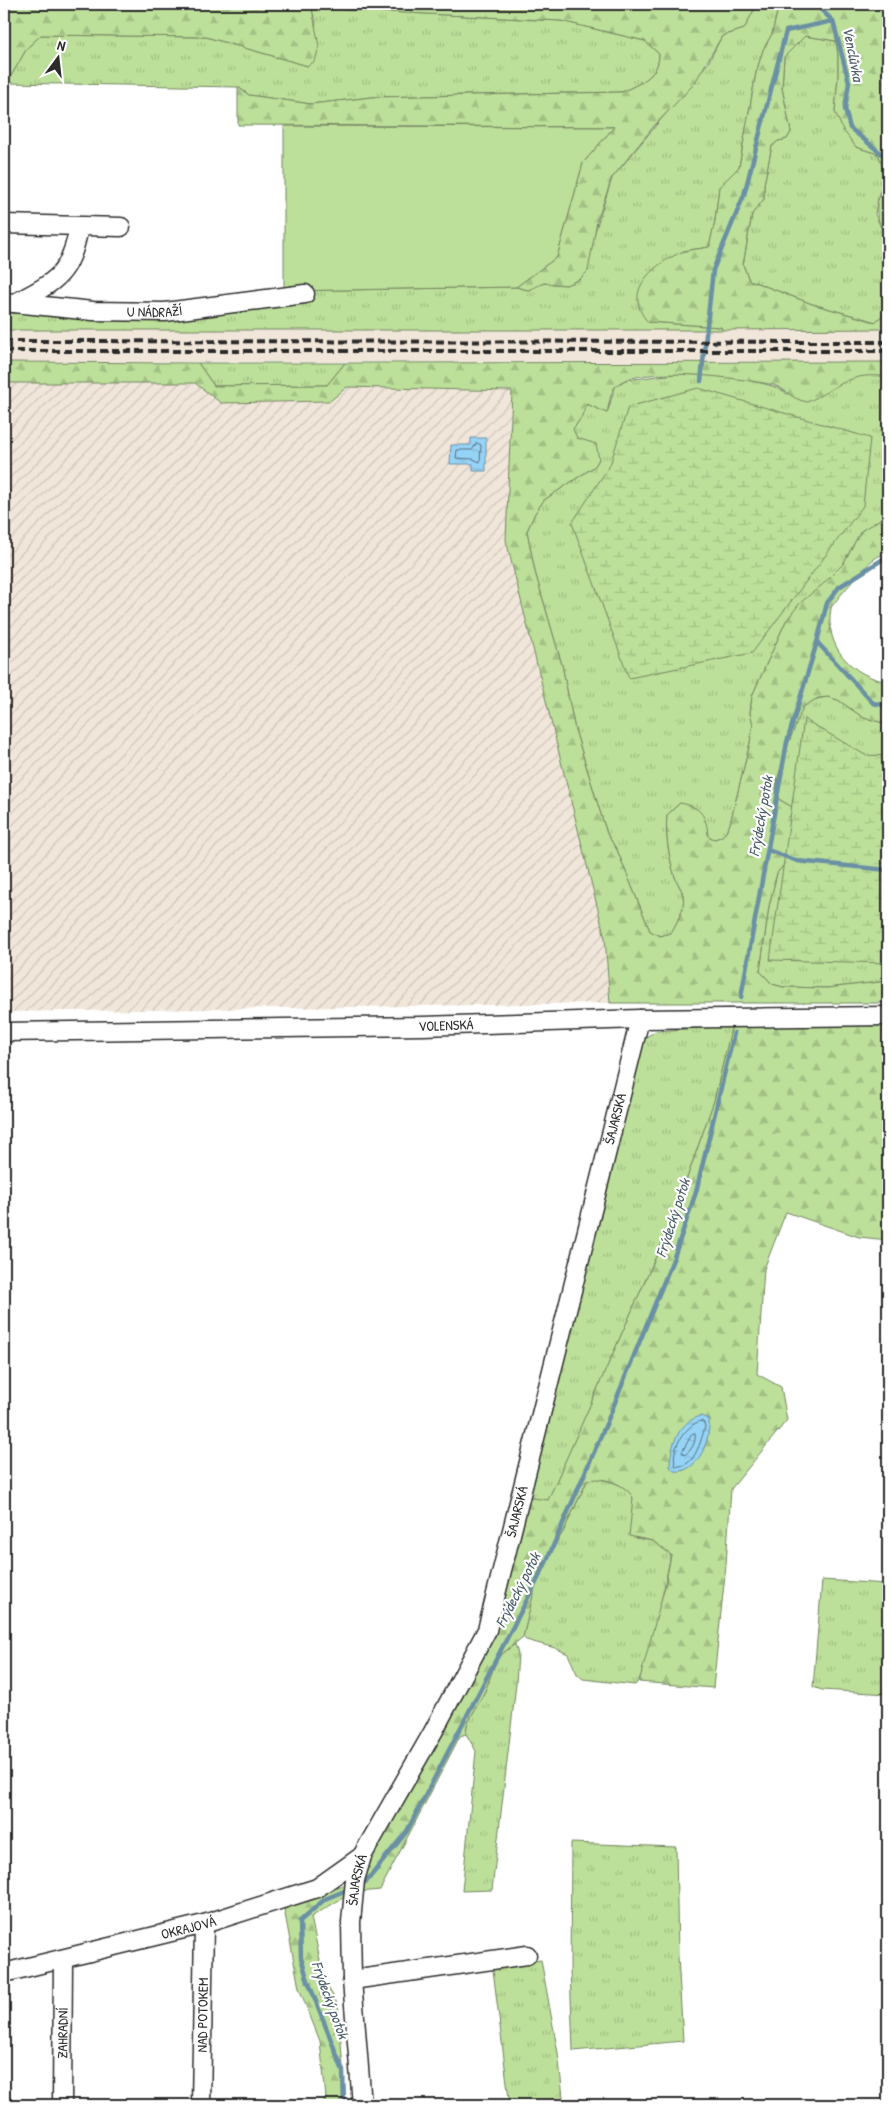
<svg xmlns="http://www.w3.org/2000/svg" width="892" height="2109" font-family="'Patrick Hand',sans-serif">
<defs>
<pattern id="industrial-furrows" width="10" height="10" patternUnits="userSpaceOnUse" patternTransform="scale(1.25)"><rect width="10" height="10" fill="#f1e6da"/><path d="M-1 1l2-2M0 10L10 0M9 11l2-2" fill="none" stroke="#cfc5bb"/></pattern>
<pattern id="grass-tufts" width="24" height="20" patternUnits="userSpaceOnUse" patternTransform="scale(1.25)"><rect width="24" height="20" fill="#bcdf99"/><path d="M3 7l-1-3M5 7V3M7 7l1-3M15 17l-1-3M17 17v-4M19 17l1-3" fill="none" stroke="#a2c084"/></pattern>
<pattern id="forest-firs" width="22" height="20" patternUnits="userSpaceOnUse" patternTransform="scale(1.25)"><rect width="22" height="20" fill="#bcdf99"/><path d="M5 1l3.5 6h-7zM16 11l3.5 6h-7z" fill="#a2c084"/></pattern>
<pattern id="wetland-marsh" width="20" height="14" patternUnits="userSpaceOnUse" patternTransform="scale(1.25)"><rect width="20" height="14" fill="#bcdf99"/><path d="M1 5h8M5 5V1M11 12h8M15 12V8" fill="none" stroke="#a2c084"/></pattern>
<pattern id="water-ripples" width="26" height="14" patternUnits="userSpaceOnUse" patternTransform="scale(1.25)"><rect width="26" height="14" fill="#96d4f7"/><path d="M2 4q2-2 4 0t4 0M15 11q2-2 4 0t4 0" fill="none" stroke="#81b6d4"/></pattern>
</defs>
<rect width="100%" height="100%" fill="#fff"/>
<filter id="ink" filterUnits="userSpaceOnUse"><feTurbulence type="fractalNoise" baseFrequency=".02" numOctaves="2"/><feDisplacementMap in="SourceGraphic" scale="10" xChannelSelector="R" yChannelSelector="G"/><feConvolveMatrix kernelMatrix="1 2 1 2 8 2 1 2 1" color-interpolation-filters="sRGB"/></filter>
<g filter="url(#ink)">
<path fill="#f1e6da" d="M888 329V362H4V330Z"/>
<path fill="url(#industrial-furrows)" d="M4 383H195L221 403 330 401 347 387 512 391 506 540 605 938 610 1003 4 1012Z"/>
<path fill="url(#grass-tufts)" stroke="#748562" d="M757 4H779L772 34 763 50 756 73 739 167 719 187 715 221 709 247 683 251 648 322 721 327 722 330H4V309L124 316 284 291 516 287 528 290 544 283 566 285 580 279 612 178 708 63 722 36 744 29Z
M311 8 561 21 645 41 659 54C659 77 640 83 622 92L372 97 311 104 249 95 238 87 7 83 27 48 41 35 206 37 308 66 316 22Z
M805 36 836 41 838 55V77L835 112 856 147 878 154 888 178 879 193 875 214 888 243V293L885 313 876 322 812 304 749 280 743 265 752 214 764 199V184L772 146 778 141 787 139 791 132 782 88 784 57Z
M198 363H345L327 385 214 386Z
M676 374C697 374 774 379 787 394L843 382 855 376 870 374 888 377V511L887 515 861 531 843 564 786 621 752 696 750 713 753 724 750 743 730 824C726 833 724 837 714 839L708 836 680 803 667 815C665 836 669 857 675 877 677 883 682 889 683 895 686 908 677 922 671 933L659 936 650 931 617 850 607 834 575 730 562 665 535 572 527 531 535 513 544 500 595 466 599 459 585 441 576 438 573 429 581 418 587 404 607 413 615 387 625 380Z
M828 697 838 700 864 718 888 724V863L858 860 787 804 780 800C779 797 777 793 777 789 775 777 795 716 803 707 809 700 820 698 828 697Z
M790 864 888 875V981L827 988 783 987 772 984 760 971 769 906 777 873 782 867Z
M732 1026 714 1101 673 1218 548 1501 526 1497 640 1045 646 1037 656 1031Z
M593 1478C606 1480 627 1484 633 1497L635 1538 653 1541 671 1554C667 1574 647 1677 635 1685L583 1679 577 1674 568 1654 555 1648 526 1640 523 1637 539 1570 563 1532 587 1481Z
M822 1580 888 1584V1694L822 1690 813 1687Z
M515 1644 518 1654 516 1684 492 1890 462 1891 476 1751 466 1734 467 1724 485 1691 497 1658Z
M571 1843 676 1847 678 1956 683 2041 573 2051 570 1970Z
M541 1960 558 2053 564 2105H515V2100L509 2099 493 1970 495 1966Z"/>
<path fill="url(#forest-firs)" stroke="#748562" d="M4 4H757L744 29 722 36 694 84 654 126 612 178 597 221 588 271 580 279 566 285 544 283 528 290 516 287 557 257 583 163 614 127 238 125V87L249 95 311 104 372 97 622 92C640 83 659 77 659 54L645 41 561 21 312 8 319 47 315 61 308 66 206 37 41 35 27 48 7 83 4 84Z
M779 4H888V243C875 213 871 208 888 178L878 154 856 147 843 130 835 112 838 77V55L836 41 805 36 784 57 782 88 791 132 787 139 778 141 772 146 764 184V199L752 214 743 265 749 280 812 304 875 322 885 313 888 293V329L722 330 721 327 648 322C621 292 653 264 682 252 690 249 700 249 709 247L715 221 719 187 739 167 756 73 763 50 772 34Z
M4 362 198 363 214 386 327 385 345 363 888 362V377C848 371 841 387 807 402 789 398 789 391 774 385 746 379 633 363 615 387 610 393 609 406 607 413L587 404 581 418 573 429 577 438 596 444 599 459 595 466 544 500 535 513 527 531 535 572 562 665 575 730 607 834 617 850 650 931 660 936 671 933C677 922 686 908 683 895 682 889 677 883 675 877 669 857 665 836 667 815L680 803C700 806 707 816 708 836L714 839C724 837 726 833 730 824L750 743 753 724 750 713 752 696 786 621 800 603 823 584 843 564 861 531 887 515 888 511V552C884 554 878 556 874 559 869 562 832 604 831 608 824 647 852 676 888 682V724L864 718 838 700 828 697 818 698 803 707 787 747 778 777 776 789 780 800 792 807 790 864 782 867 777 873 769 906 760 971 772 984 783 987 827 988 888 981V1003H610L605 938 506 540 512 391 347 387 330 401 221 403 195 383H4Z
M766 1024 888 1026V1240L859 1237 786 1212 764 1269 757 1374 781 1387 787 1420 731 1489 726 1565 713 1688 639 1682 665 1586 671 1555 653 1541 629 1536 633 1498C627 1484 600 1475 587 1481L563 1532 539 1570 523 1637 497 1658 485 1691 467 1724 466 1734 460 1736 380 1890 360 1892 368 1858 491 1631 526 1497 548 1500 673 1218 714 1101 732 1026Z
M350 1882 351 1893 311 1917 324 1980 338 2005 346 2105H321L326 2098 320 2041 299 1988 284 1909Z"/>
<path fill="url(#wetland-marsh)" stroke="#748562" d="M698 388 870 438 863 506 752 653 629 678 572 523 610 465 628 407Z
M804 719 865 755 888 756V963L770 960Z"/>
<path fill="#bcdf99" stroke="#748562" d="M284 126 614 127 583 163 557 257 516 287 284 291Z"/>
<path fill="url(#water-ripples)" stroke="#6b90a5" d="M471 438H486V471H473V464H450L451 445H471Z
M701 1416 709 1419C711 1438 699 1474 674 1471L670 1467C670 1446 679 1421 701 1416Z"/>
<g fill="none" stroke-linecap="round" stroke-linejoin="round">
<path stroke="#566f7d" stroke-width="1" d="M477 443 481 445 480 462 473 459 456 458 457 450H472Z
M701 1421 704 1423 705 1427C701 1440 695 1468 676 1466 669 1451 685 1425 701 1421Z
M695 1433C697 1441 691 1452 684 1455L682 1452 692 1434Z"/>
<path stroke="#6b90a5" stroke-width="4.5" d="M815 4 833 21 849 82 845 109 850 128 888 159
M875 4 888 9
M701 381 713 270 744 195 786 31 833 21
M888 556 839 587 827 603 817 642 873 703 888 706
M768 850 797 861 888 870
M741 997 787 742 817 642
M358 1885 366 1882 407 1831 544 1567 607 1422 674 1257 696 1192 734 1033
M344 2105 343 2071 308 1981 301 1958 300 1921 325 1899 349 1889"/>
<defs>
<g id="street">
<path d="M4 224 121 227"/>
<path id="s1" d="M4 302 93 311 165 312 305 294"/>
<path d="M15 303C57 281 70 275 79 227"/>
<path id="s2" d="M4 1032 423 1026 640 1019 888 1016"/>
<path id="s3" d="M4 1973 204 1924 317 1888 362 1856"/>
<path d="M352 1980 527 1955"/>
<path id="s4" d="M62 2105 63 1959"/>
<path id="s5" d="M201 2105 204 1924"/>
<path id="s6" d="M362 2105 352 1980 351 1922 355 1880 362 1856 433 1732 487 1630 640 1019"/>
</g>
</defs>
<use href="#street" stroke="#2b2b2b" stroke-width="21"/>
<use href="#street" stroke="#fff" stroke-width="18"/>
<path stroke="#2b2b2b" stroke-width="4" stroke-dasharray="8 4" stroke-linecap="butt" d="M4 341 888 342
M4 351H888"/>
</g>
</g>
<g text-anchor="middle" stroke-width="4.5" stroke-linejoin="round" paint-order="stroke">
<g font-size="14" fill="#2b2b2b" stroke="#fff">
<text dy="5" stroke="none"><textPath href="#s1" startOffset="151">U NÁDRAŽÍ</textPath></text>
<text dy="5" stroke="none"><textPath href="#s2" startOffset="442">VOLENSKÁ</textPath></text>
<text dy="5" stroke="none"><textPath href="#s6" startOffset="1036">ŠAJARSKÁ</textPath></text>
<text dy="5" stroke="none"><textPath href="#s6" startOffset="631">ŠAJARSKÁ</textPath></text>
<text dy="5" stroke="none"><textPath href="#s6" startOffset="226">ŠAJARSKÁ</textPath></text>
<text dy="5" stroke="none"><textPath href="#s3" startOffset="190">OKRAJOVÁ</textPath></text>
<text dy="5" stroke="none"><textPath href="#s5" startOffset="90">NAD POTOKEM</textPath></text>
<text dy="5" stroke="none"><textPath href="#s4" startOffset="72">ZAHRADNÍ</textPath></text>
</g>
<g font-size="15" font-style="italic" fill="#4b5e68" stroke="#fff">
<text transform="translate(853 54) rotate(79)" y="5">Venclůvka</text>
<text transform="translate(761 816) rotate(-80)" y="5">Frýdecký potok</text>
<text transform="translate(673 1218) rotate(-72)" y="5">Frýdecký potok</text>
<text transform="translate(518 1590) rotate(-63)" y="5">Frýdecký potok</text>
<text transform="translate(330 2000) rotate(70)" y="5">Frýdecký potok</text>
</g>
</g>
<rect width="892" height="2109" fill="none" stroke="#fff" stroke-width="20"/>
<rect x="10" y="10" width="872" height="2089" fill="none" stroke="#2b2b2b" stroke-width="2" filter="url(#ink)"/>
<g transform="translate(58 58) rotate(15)" stroke="#ffffff" stroke-width="4" paint-order="stroke">
<path d="M0-4L9 19L0 12L-9 19Z" fill="#2b2b2b"/>
<text y="-8" font-size="14" font-weight="bold" text-anchor="middle" fill="#2b2b2b">N</text>
</g>
</svg>
